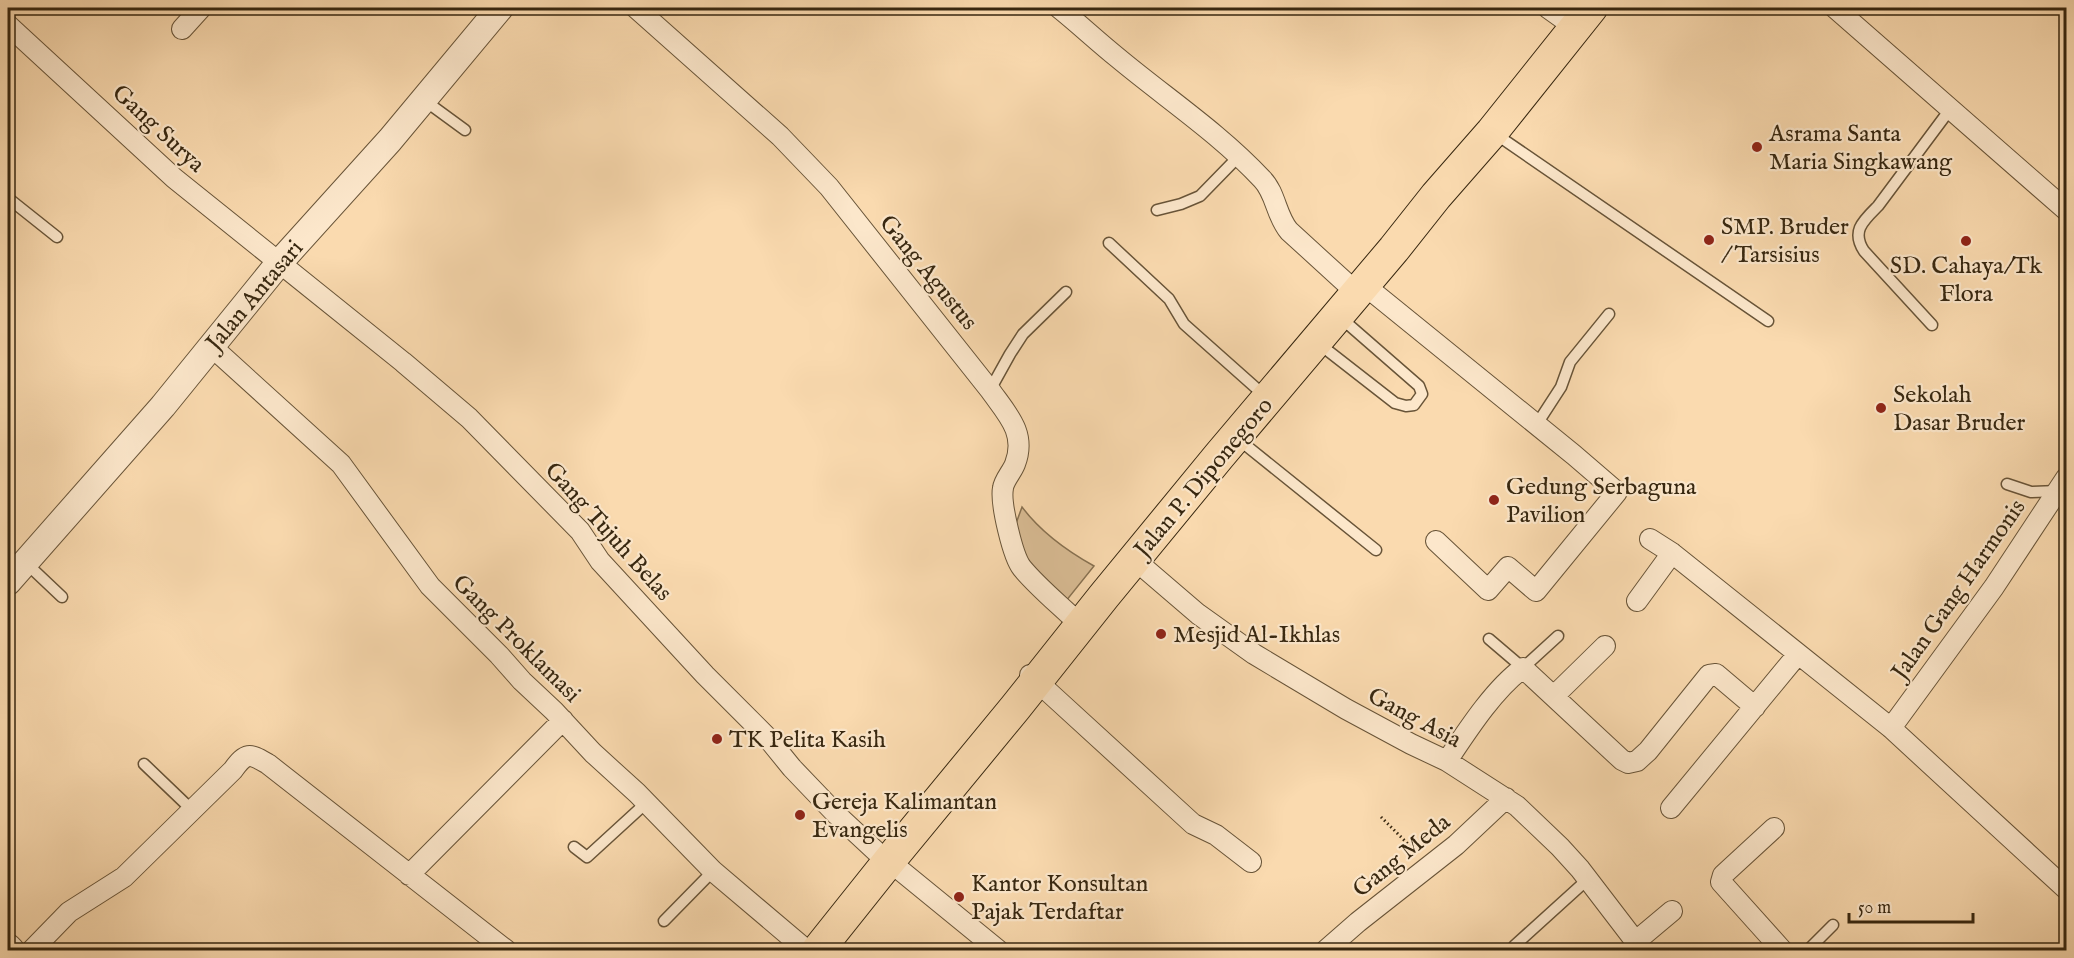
<svg xmlns="http://www.w3.org/2000/svg" width="2074" height="958" font-family="'IM FELL English',serif">
<rect width="100%" height="100%" fill="#fadaaf"/>
<filter id="stains"><feTurbulence type="fractalNoise" baseFrequency=".00333" numOctaves="4"/><feColorMatrix values="0 0 0 0 .2 0 0 0 0 .09 0 0 0 0 .02 0 0 0 .5 -.17"/></filter>
<radialGradient id="worn" r=".72"><stop offset=".6" stop-color="#630" stop-opacity="0"/><stop offset="1" stop-color="#630" stop-opacity=".3"/></radialGradient>
<path fill="#d9bc94" stroke="#887252" stroke-width="1.5" d="M1022 507C1040 531 1067 551 1094 566L1066 601 1021 556 1014 529Z"/>
<g fill="none" stroke-linecap="round" stroke-linejoin="round">
<defs>
<path id="service" d="M424 100 465 130
M1494 133 1768 321
M8 198 57 237
M1157 210 1181 204 1200 196 1239 156
M1109 243 1169 299 1184 324 1256 388
M1932 325 1864 251C1851 231 1863 221 1878 206L1951 108
M1318 343 1395 403 1406 406 1414 405 1422 394 1419 386 1341 318
M990 390 1010 354 1023 334 1066 292
M1537 424 1561 387 1570 362 1609 314
M1238 439 1376 550
M2007 484 2031 492 2058 491
M25 562 62 597
M1489 639 1523 668 1558 636
M144 764 192 810
M574 847 587 857 646 803
M664 921 713 871
M1514 946 1588 879
M1808 950 1833 925"/>
<path id="minor" d="M636 8 780 136 829 187 990 390C1007 414 1027 433 1015 464 1012 472 1004 480 1003 488 1000 503 1013 557 1022 568 1036 585 1055 601 1071 616
M1059 8C1079 24 1098 42 1118 58 1166 98 1219 133 1262 179 1276 193 1276 216 1289 231L1346 283
M1548 8 1562 18
M1835 8 2066 210
M8 25 174 178 403 362 469 418 580 531 600 561 705 675 766 736 792 768 837 815 880 855
M182 29 201 8
M1363 284 1574 455 1617 492 1536 591 1508 567 1488 590 1436 541
M211 346 341 464 430 586 499 655 522 681 554 711 593 753 637 793 713 871 805 949
M1650 539 1672 553 1891 728 2066 889
M1135 560 1198 614 1254 654 1346 709 1411 744 1447 761 1517 806 1560 847 1580 869 1642 950
M1637 601 1672 553
M1030 675 1193 824 1216 835 1251 862
M1554 696 1605 646
M1891 728 1994 587 2066 478
M1447 761C1467 731 1494 689 1523 668L1622 760 1628 763 1637 761 1648 751 1709 675 1716 674 1755 707
M1671 808 1798 654
M1774 828 1723 875 1721 882 1782 950
M889 861 998 950
M409 875 563 720
M1635 942 1672 911
M32 950 69 912 124 877 233 770C247 751 250 754 268 764L506 950
M1326 950 1358 922 1456 845 1506 798"/>
<path id="tertiary" d="M8 582 163 406 279 263 390 140 500 8
M8 947 11 950"/>
<path id="primary" d="M818 950 889 861 1015 708 1104 596 1219 456 1394 249 1436 196 1492 132 1591 8"/>
</defs>
<use href="#service" stroke="#685438" stroke-width="13"/>
<use href="#minor" stroke="#685438" stroke-width="22"/>
<use href="#tertiary" stroke="#685438" stroke-width="28"/>
<use href="#primary" stroke="#372710" stroke-width="34"/>
<path stroke="#372710" stroke-width="3" stroke-dasharray="1.5 3" stroke-linecap="butt" d="M1381 817 1418 854"/>
<use href="#service" stroke="#fce7cb" stroke-width="10"/>
<use href="#minor" stroke="#fce7cb" stroke-width="20"/>
<use href="#tertiary" stroke="#fce7cb" stroke-width="26"/>
<use href="#primary" stroke="#fadaaf" stroke-width="32"/>
</g>
<g fill="#8f2418" stroke="#fce7cb" stroke-width="2">
<circle cx="1757" cy="147" r="6"/>
<circle cx="1709" cy="240" r="6"/>
<circle cx="1966" cy="241" r="6"/>
<circle cx="1881" cy="408" r="6"/>
<circle cx="1494" cy="500" r="6"/>
<circle cx="1161" cy="634" r="6"/>
<circle cx="717" cy="739" r="6"/>
<circle cx="800" cy="815" r="6"/>
<circle cx="959" cy="897" r="6"/>
</g>
<g text-anchor="middle" stroke-width="4.5" stroke-linejoin="round" paint-order="stroke">
<g font-size="24" fill="#372710" stroke="#fce7cb">
<text transform="translate(159 128) rotate(43)" y="8">Gang Surya</text>
<text transform="translate(929 272) rotate(51)" y="8">Gang Agustus</text>
<text transform="translate(254 295) rotate(-50)" y="8">Jalan Antasari</text>
<text transform="translate(1203 477) rotate(-50)" y="8">Jalan P. Diponegoro</text>
<text transform="translate(609 531) rotate(48)" y="8">Gang Tujuh Belas</text>
<text transform="translate(1958 589) rotate(-55)" y="8">Jalan Gang Harmonis</text>
<text transform="translate(517 638) rotate(45)" y="8">Gang Proklamasi</text>
<text transform="translate(1415 717) rotate(28)" y="8">Gang Asia</text>
<text transform="translate(1401 855) rotate(-39)" y="8">Gang Meda</text>
</g>
<g font-size="24" fill="#372710" stroke="#fce7cb" text-anchor="start">
<text x="1769" y="141">Asrama Santa<tspan x="1769" dy="28">Maria Singkawang</tspan></text>
<text x="1721" y="234">SMP. Bruder<tspan x="1721" dy="28">/ Tarsisius</tspan></text>
<text x="1966" y="273" text-anchor="middle">SD. Cahaya/Tk<tspan x="1966" dy="28">Flora</tspan></text>
<text x="1893" y="402">Sekolah<tspan x="1893" dy="28">Dasar Bruder</tspan></text>
<text x="1506" y="494">Gedung Serbaguna<tspan x="1506" dy="28">Pavilion</tspan></text>
<text x="1173" y="642">Mesjid Al-Ikhlas</text>
<text x="729" y="747">TK Pelita Kasih</text>
<text x="812" y="809">Gereja Kalimantan<tspan x="812" dy="28">Evangelis</tspan></text>
<text x="971" y="891">Kantor Konsultan<tspan x="971" dy="28">Pajak Terdaftar</tspan></text>
</g>
</g>
<rect width="2074" height="958" fill="none" stroke="#fadaaf" stroke-width="30"/>
<rect x="9" y="9" width="2056" height="940" fill="none" stroke="#372710" stroke-width="3"/>
<rect x="15" y="15" width="2044" height="928" fill="none" stroke="#372710" stroke-width="1.5"/>
<path d="M1849 913v9h124v-9" fill="none" stroke="#372710" stroke-width="3"/>
<text x="1858" y="913" font-size="18" fill="#372710" stroke="#fce7cb" stroke-width="4.5" paint-order="stroke">50 m</text>
<rect width="100%" height="100%" filter="url(#stains)"/>
<rect width="100%" height="100%" fill="url(#worn)"/>
</svg>
